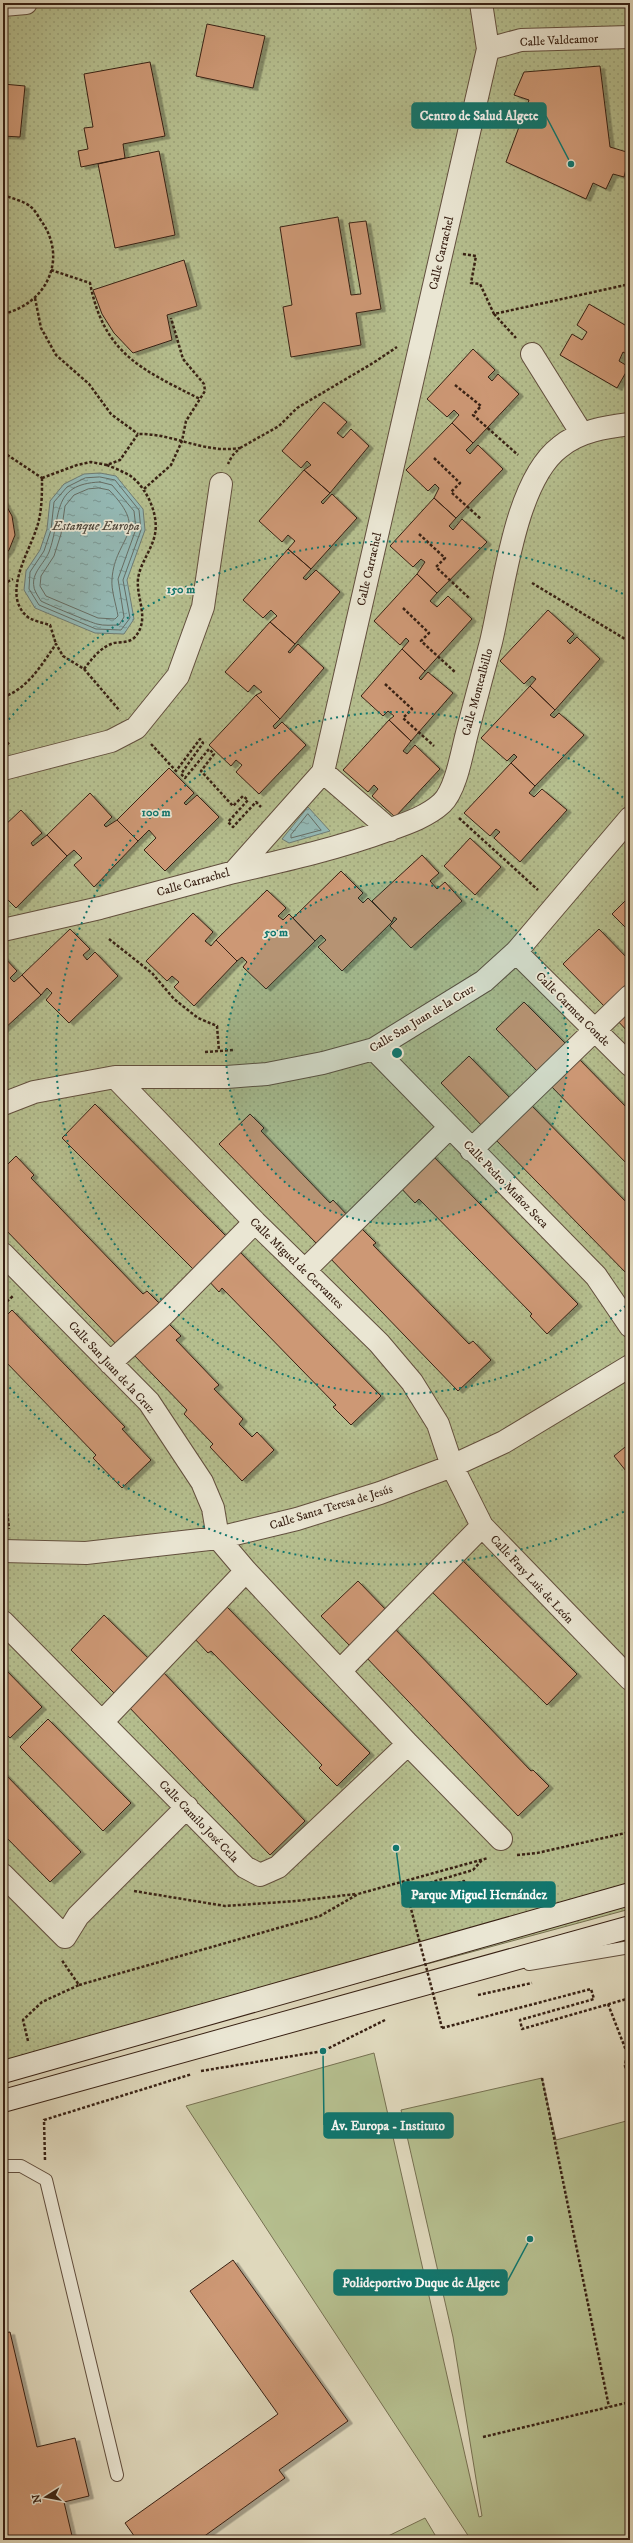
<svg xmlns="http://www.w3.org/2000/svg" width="633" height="2543" font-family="'IM FELL DW Pica',serif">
<defs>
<pattern id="park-dots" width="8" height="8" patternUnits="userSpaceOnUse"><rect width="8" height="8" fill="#b5be8e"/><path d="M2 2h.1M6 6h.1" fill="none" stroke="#9ca37a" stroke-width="1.8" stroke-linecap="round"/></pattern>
<pattern id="water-ripples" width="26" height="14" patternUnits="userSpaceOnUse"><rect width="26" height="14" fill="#94b9b5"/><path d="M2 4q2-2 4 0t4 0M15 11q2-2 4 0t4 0" fill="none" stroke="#7a9692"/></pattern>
<filter id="shadow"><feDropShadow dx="4.5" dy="2.5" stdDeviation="0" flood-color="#0004"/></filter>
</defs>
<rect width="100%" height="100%" fill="#dfd8bc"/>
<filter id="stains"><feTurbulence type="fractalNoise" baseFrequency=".005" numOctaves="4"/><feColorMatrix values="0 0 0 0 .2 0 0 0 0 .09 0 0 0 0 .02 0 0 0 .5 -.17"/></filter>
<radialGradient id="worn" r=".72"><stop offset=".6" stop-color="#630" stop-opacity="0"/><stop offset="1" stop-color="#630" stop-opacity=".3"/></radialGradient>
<path fill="#b5be8e" stroke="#767051" d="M374 2053 479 2517 482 2516 453 2337 401 2110 542 2078 556 2140 630 2120V2540H471L186 2106Z
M425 2518 438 2540H380Z"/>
<path fill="url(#park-dots)" stroke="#767051" d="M3 3H630V1909L3 2079Z"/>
<path fill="url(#water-ripples)" stroke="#6f7c75" d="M100 473 116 476 143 509 145 530 127 580 134 619 124 634 95 633 35 608 24 590 26 571 40 550 47 529 50 501 64 484 84 474Z
M308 807 330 831 289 843 282 839Z"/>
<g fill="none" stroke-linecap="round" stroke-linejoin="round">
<path stroke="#666d64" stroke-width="1" d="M100 477 115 480 139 510 141 530 123 580 130 618 121 630 96 629 39 605 29 589 30 572 44 551 51 530 54 502 67 487 85 478Z
M100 482 112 485 134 511 136 529 118 579 124 617 119 625C112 625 104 626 97 624 92 623 44 603 41 601 39 598 34 590 34 587 31 573 44 564 49 552 62 517 50 484 100 482Z
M99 488 109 490C151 533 115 536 112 579 111 590 116 604 118 616L115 619 98 618 46 596 40 586 41 576 54 556 61 534 65 506 74 495 88 489Z
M308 814 321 830 291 838V835Z"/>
</g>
<path fill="#cd9875" stroke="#382114" filter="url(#shadow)" d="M207 24 265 36 253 88 196 76Z
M150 62 165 136 123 144 125 158 81 167 78 151 88 149 84 128 93 127 84 74Z
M600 66 610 147 630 153 624 177 613 174 606 189 593 183 586 199 506 162 529 100 514 95 524 72Z
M3 84 25 86 20 137 3 136Z
M159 151 175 235 115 248 98 164Z
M338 217 351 295 361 294 349 223 366 221 381 309 356 313 361 345 291 357 283 307 292 305 280 227Z
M184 260 197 306 167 315 172 340 133 353 114 333 102 314 93 290Z
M589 304 630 328V356L623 352 619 361 629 367 617 388 560 355 572 334 582 340 587 332 577 325Z
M473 349 495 370 488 377 492 381 498 374 519 394 473 443 452 423 459 415 454 410 447 417 427 399Z
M324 402 347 422 337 433 343 438 351 429 369 446 330 493 304 470 311 465 307 461 301 468 282 451Z
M452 423 473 443 466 450 470 454 478 445 503 469 456 518 434 498 439 488 435 484 428 491 406 470Z
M304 470 330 493 321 502 323 504 332 494 357 518 311 569 288 549 295 541 288 535 282 542 259 521Z
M434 498 456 518 449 526 453 530 462 519 487 542 437 593 417 574 425 562 421 559 413 567 390 546Z
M3 500 12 516 15 535 9 550 3 557Z
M288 549 311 569 303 578 306 580 316 570 340 592 295 644 270 622 277 616 271 610 263 618 243 600Z
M417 574 437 593 430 601 437 607 448 596 472 619 425 671 402 649 409 641 406 638 400 645 374 621Z
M548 610 574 634 567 641 570 644 577 637 600 659 555 710 530 686 536 679 532 676 524 684 500 661Z
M270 622 295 644 288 652 290 653 298 644 324 668 280 719 256 695 262 692 254 685 248 692 225 672Z
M402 649 425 671 419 678 421 680 428 672 453 693 411 741 389 720 394 716 388 711 383 716 361 696Z
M530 686 555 710 550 715 554 718 559 713 584 735 535 786 511 763 517 757 514 754 507 761 481 738Z
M256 695 280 719 273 726 275 729 282 722 306 745 259 794 236 772 242 765 236 760 231 766 209 745Z
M389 720 411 741 403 751 407 754 415 745 440 769 395 817 372 796 378 789 374 785 368 792 343 770Z
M511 763 535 786 529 793 534 797 542 789 567 810 520 862 494 838 500 832 496 829 490 836 464 813Z
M169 768 194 793 184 803 186 805 197 795 219 817 165 871 144 850 156 838 149 830 138 841 117 820Z
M90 793 112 817 104 825 106 827 117 820 138 841 94 887 74 865 82 858 74 850 67 856 47 835Z
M21 810 42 833 31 843 33 846 47 835 67 856 16 908 3 895V883L6 880 3 876V827Z
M470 838 501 867 475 895 444 866Z
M422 855 439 873 430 881 437 889 445 882 462 901 411 948 390 926 397 919 394 917 392 922 372 901Z
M341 871 363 893 358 898 363 903 368 898 392 922 342 971 318 947 326 940 321 935 315 941 293 918Z
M267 890 286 908 278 916 283 920 289 914 315 941 266 989 243 967 247 962 242 957 237 961 216 940Z
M630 896V932L612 914Z
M193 913 213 932 205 941 211 946 216 940 237 961 194 1006 174 987 179 982 172 976 167 981 146 961Z
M70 929 90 949 83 955 87 960 95 952 118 976 69 1023 46 1000 52 993 47 988 41 995 22 975Z
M599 929 630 961V986L607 1009 563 964Z
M3 956 17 971 10 978 14 982 22 975 41 995 3 1030Z
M524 1002 566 1044 538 1072 496 1029Z
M630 1004V1034L615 1018Z
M469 1056 513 1101 484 1128 441 1083Z
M576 1056 630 1111V1167L549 1084Z
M528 1102 630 1206V1277L493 1137Z
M95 1104 227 1237 194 1270 62 1138Z
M250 1114 264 1128 261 1131 330 1203 333 1200 349 1217 319 1246 219 1144Z
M430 1153 578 1304 547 1334 530 1316 532 1314 419 1199 415 1203 398 1185Z
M16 1156 34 1175 31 1178 143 1294 147 1291 164 1308 121 1349 3 1227V1169Z
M358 1225 376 1243 373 1245 469 1344 473 1341 491 1360 458 1391 327 1255Z
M236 1248 381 1396 351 1425 333 1407 336 1405 222 1288 219 1292 206 1278Z
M12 1310 125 1427 122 1429 151 1460 122 1488 93 1458 96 1455 3 1359V1319Z
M165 1320 181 1336 176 1340 219 1385 214 1389 243 1419 239 1424 252 1437 257 1432 274 1450 242 1481 210 1447 213 1444 184 1414 187 1410 131 1352Z
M630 1443V1476L614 1456Z
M457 1555 577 1674 547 1705 426 1586Z
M358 1581 388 1612 351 1647 321 1616Z
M225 1605 370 1753 337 1786 319 1768 322 1765 211 1651 208 1653 193 1637Z
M104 1615 152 1662 118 1697 71 1650Z
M393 1627 531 1771 533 1770 549 1786 518 1816 364 1655Z
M3 1667 42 1707 10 1738 3 1731Z
M162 1671 305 1821 270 1855 127 1705Z
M48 1719 131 1803 103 1831 20 1747Z
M3 1772 81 1852 50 1882 3 1834Z
M233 2260 348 2421 279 2470 285 2478 199 2540H152L149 2537 145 2540H137L125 2523 278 2414 190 2291Z
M10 2332 37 2447 75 2438 89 2496 64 2502 73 2540H3V2333Z"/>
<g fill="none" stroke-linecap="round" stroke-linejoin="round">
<defs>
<path id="lane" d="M529 1964 630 1947
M3 2166H21L46 2180 117 2475"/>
<path id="street" d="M3 5 26 3
M488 49 521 40 630 37
M532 354 582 434
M3 769 111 741 136 728 178 676 203 607 221 484
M323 772 390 830
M234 872C287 860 340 848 391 829 408 823 428 816 442 803 456 790 462 752 467 733 475 703 483 672 491 642 504 588 515 481 560 447 579 431 606 427 630 424
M3 930 100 908 234 872 323 772 488 49 481 3
M516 952 630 1065
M374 1049 596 1276 630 1326
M115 1077 255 1222 379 1343 412 1382 438 1424 452 1466 482 1526 630 1679
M3 1104 34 1092 115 1077H227L267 1074 323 1063 374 1049 484 981 516 952 630 818
M471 1150 630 996
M3 1254 149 1402 202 1482 213 1508 218 1538 246 1571 408 1744 501 1839
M305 1270 450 1127
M110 1363 164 1314 255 1222
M3 1551 86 1553 218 1538 297 1519 380 1493 452 1466 504 1442 630 1366
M3 1622 245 1867 260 1875 278 1867 408 1744
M340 1671 482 1526
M102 1722 246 1571
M3 1875 65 1937 78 1916 187 1807"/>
<path id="secondary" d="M3 2072 630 1894
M3 2101 630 1927"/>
</defs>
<use href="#lane" stroke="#624f3e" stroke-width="14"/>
<use href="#street" stroke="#624f3e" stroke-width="24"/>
<use href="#secondary" stroke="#382114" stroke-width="24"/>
<path stroke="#382114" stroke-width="2.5" stroke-dasharray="3 2" stroke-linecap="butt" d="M3 195C11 198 24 201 31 207 35 210 39 218 42 222 68 260 46 304 3 314
M463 254 476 256 471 283 480 284 494 314 630 284
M51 270 90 283C104 354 141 369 200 399
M35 298 41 328 56 355 89 384 111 414 138 434
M494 314 516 338
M455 385 481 406 473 415 518 455
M240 448 279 426 297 408 373 363 397 347
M3 452 42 478
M434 458 460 483 451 492 481 519
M42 478 77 465 91 462 107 465 120 460 138 434C173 433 204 454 240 448L232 456 228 464
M42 478C42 494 42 512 37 527 29 553 0 596 29 618 35 621 43 623 50 625L56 644
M144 489 171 465 182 441 186 421 205 391 204 384 183 359 171 318
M419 534 445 558 436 567 469 598
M532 583 630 642
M3 584 13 579
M403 608 429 633 421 641 456 673
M84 669C92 659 99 649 111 644 118 641 127 644 134 638 151 620 136 599 138 579 140 563 152 550 155 534 159 514 146 486 129 475 122 471 114 468 107 465
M385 684 412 709 403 718 434 746
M3 697C28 689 42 664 56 644L63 656 84 669 120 711
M3 739 10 745
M151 744 176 771 200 739 203 743 181 774 185 778 209 749 214 754 201 771 233 806 243 796 248 800 228 822 233 827 256 802 261 807
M459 818 538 890
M109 939 152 973 174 999 198 1018 217 1026 219 1051
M205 1052 233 1050
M3 1305 13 1296
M3 1499 7 1510 9 1529
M517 1855 537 1853 630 1832
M134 1891 225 1906 296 1901 356 1894
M410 1905 466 1889 464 1881 407 1898 405 1890 473 1870 483 1859
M79 1985 320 1916 358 1894 488 1858
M478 1995 532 1983
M608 2004 627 2053 625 2066 630 2082
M442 2028 591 1989 594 1999 520 2020 522 2029 630 1998
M28 2041 23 2020 42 2002 79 1985 61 1959
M625 2048 630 2044
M201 2071 323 2051 385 2020
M542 2078 609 2407
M45 2160 44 2120 192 2074
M483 2437 630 2402"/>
<use href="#lane" stroke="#eae6d3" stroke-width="12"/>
<use href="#street" stroke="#eae6d3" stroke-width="22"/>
<use href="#secondary" stroke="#eae6d3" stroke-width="22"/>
<path stroke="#382114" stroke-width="2.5" stroke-dasharray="3 2" stroke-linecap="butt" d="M410 1905 442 2028"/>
</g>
<circle cx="397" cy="1053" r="171" fill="#0f766e" fill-opacity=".12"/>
<g fill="none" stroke="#0f766e" stroke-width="2" stroke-dasharray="2 4">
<circle cx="397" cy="1053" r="171"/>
<path d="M630 1302A341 341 0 1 1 630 804"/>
<path d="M629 1509A512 512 0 0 1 5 1382M5 724A512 512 0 0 1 629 597"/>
</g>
<g text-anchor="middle" stroke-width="3.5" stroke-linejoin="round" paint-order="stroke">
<g font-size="12" fill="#382114" stroke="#eae6d3">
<text transform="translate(559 40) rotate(-3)" y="4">Calle Valdeamor</text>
<text transform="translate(441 253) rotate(-77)" y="4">Calle Carrachel</text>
<text transform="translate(369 569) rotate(-77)" y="4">Calle Carrachel</text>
<text transform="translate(477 692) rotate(-75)" y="4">Calle Montealbillo</text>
<text transform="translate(193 882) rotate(-16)" y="4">Calle Carrachel</text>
<text transform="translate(573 1009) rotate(45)" y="4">Calle Carmen Conde</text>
<text transform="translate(422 1018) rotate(-31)" y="4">Calle San Juan de la Cruz</text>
<text transform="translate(506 1184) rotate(46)" y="4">Calle Pedro Muñoz Seca</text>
<text transform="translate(297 1263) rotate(44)" y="4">Calle Miguel de Cervantes</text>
<text transform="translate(112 1367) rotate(47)" y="4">Calle San Juan de la Cruz</text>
<text transform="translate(331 1507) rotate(-17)" y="4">Calle Santa Teresa de Jesús</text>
<text transform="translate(532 1579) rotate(47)" y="4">Calle Fray Luis de León</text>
<text transform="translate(199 1821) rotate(46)" y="4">Calle Camilo José Cela</text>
</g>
<g font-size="13" font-style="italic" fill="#4f473c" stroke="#eae6d3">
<text x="96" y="530">Estanque Europa</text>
</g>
</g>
<circle cx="397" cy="1053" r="6" fill="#0f766e" stroke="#eae6d3" stroke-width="2"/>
<g font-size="12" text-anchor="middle" font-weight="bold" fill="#0f766e" stroke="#eae6d3" stroke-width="3.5" stroke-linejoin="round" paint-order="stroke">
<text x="181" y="593">150 m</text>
<text x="156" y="816">100 m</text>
<text x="276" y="936">50 m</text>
</g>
<path fill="none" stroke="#0f766e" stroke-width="1.5" d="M571 164L546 116M396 1848L402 1895M323 2051L324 2125M530 2239L507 2282"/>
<g fill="#0f766e" stroke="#eae6d3" stroke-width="1.5">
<circle cx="571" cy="164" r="4"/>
<circle cx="396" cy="1848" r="4"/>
<circle cx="323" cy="2051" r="4"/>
<circle cx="530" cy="2239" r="4"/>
</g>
<g fill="#0f766e" stroke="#0f766e" stroke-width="1.5">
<rect x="412" y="103" width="134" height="25" rx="4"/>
<rect x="402" y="1882" width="153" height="25" rx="4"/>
<rect x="324" y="2113" width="129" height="25" rx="4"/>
<rect x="334" y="2270" width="173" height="25" rx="4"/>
</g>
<g font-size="13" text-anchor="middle" font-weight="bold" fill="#fff">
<text x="479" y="120">Centro de Salud Algete</text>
<text x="479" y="1899">Parque Miguel Hernández</text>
<text x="388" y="2130">Av. Europa - Instituto</text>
<text x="421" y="2287">Polideportivo Duque de Algete</text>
</g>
<rect width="633" height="2543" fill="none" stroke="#dfd8bc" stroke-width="16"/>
<rect x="4" y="4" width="625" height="2535" fill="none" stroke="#382114" stroke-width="2"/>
<rect x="8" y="8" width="617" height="2527" fill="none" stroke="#382114"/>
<g transform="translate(46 2497) rotate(259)" stroke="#eae6d3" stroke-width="3" paint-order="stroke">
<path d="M0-3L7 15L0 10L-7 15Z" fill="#382114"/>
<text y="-6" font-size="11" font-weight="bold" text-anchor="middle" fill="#382114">N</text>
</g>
<rect width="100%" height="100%" filter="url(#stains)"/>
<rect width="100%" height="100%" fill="url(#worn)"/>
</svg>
